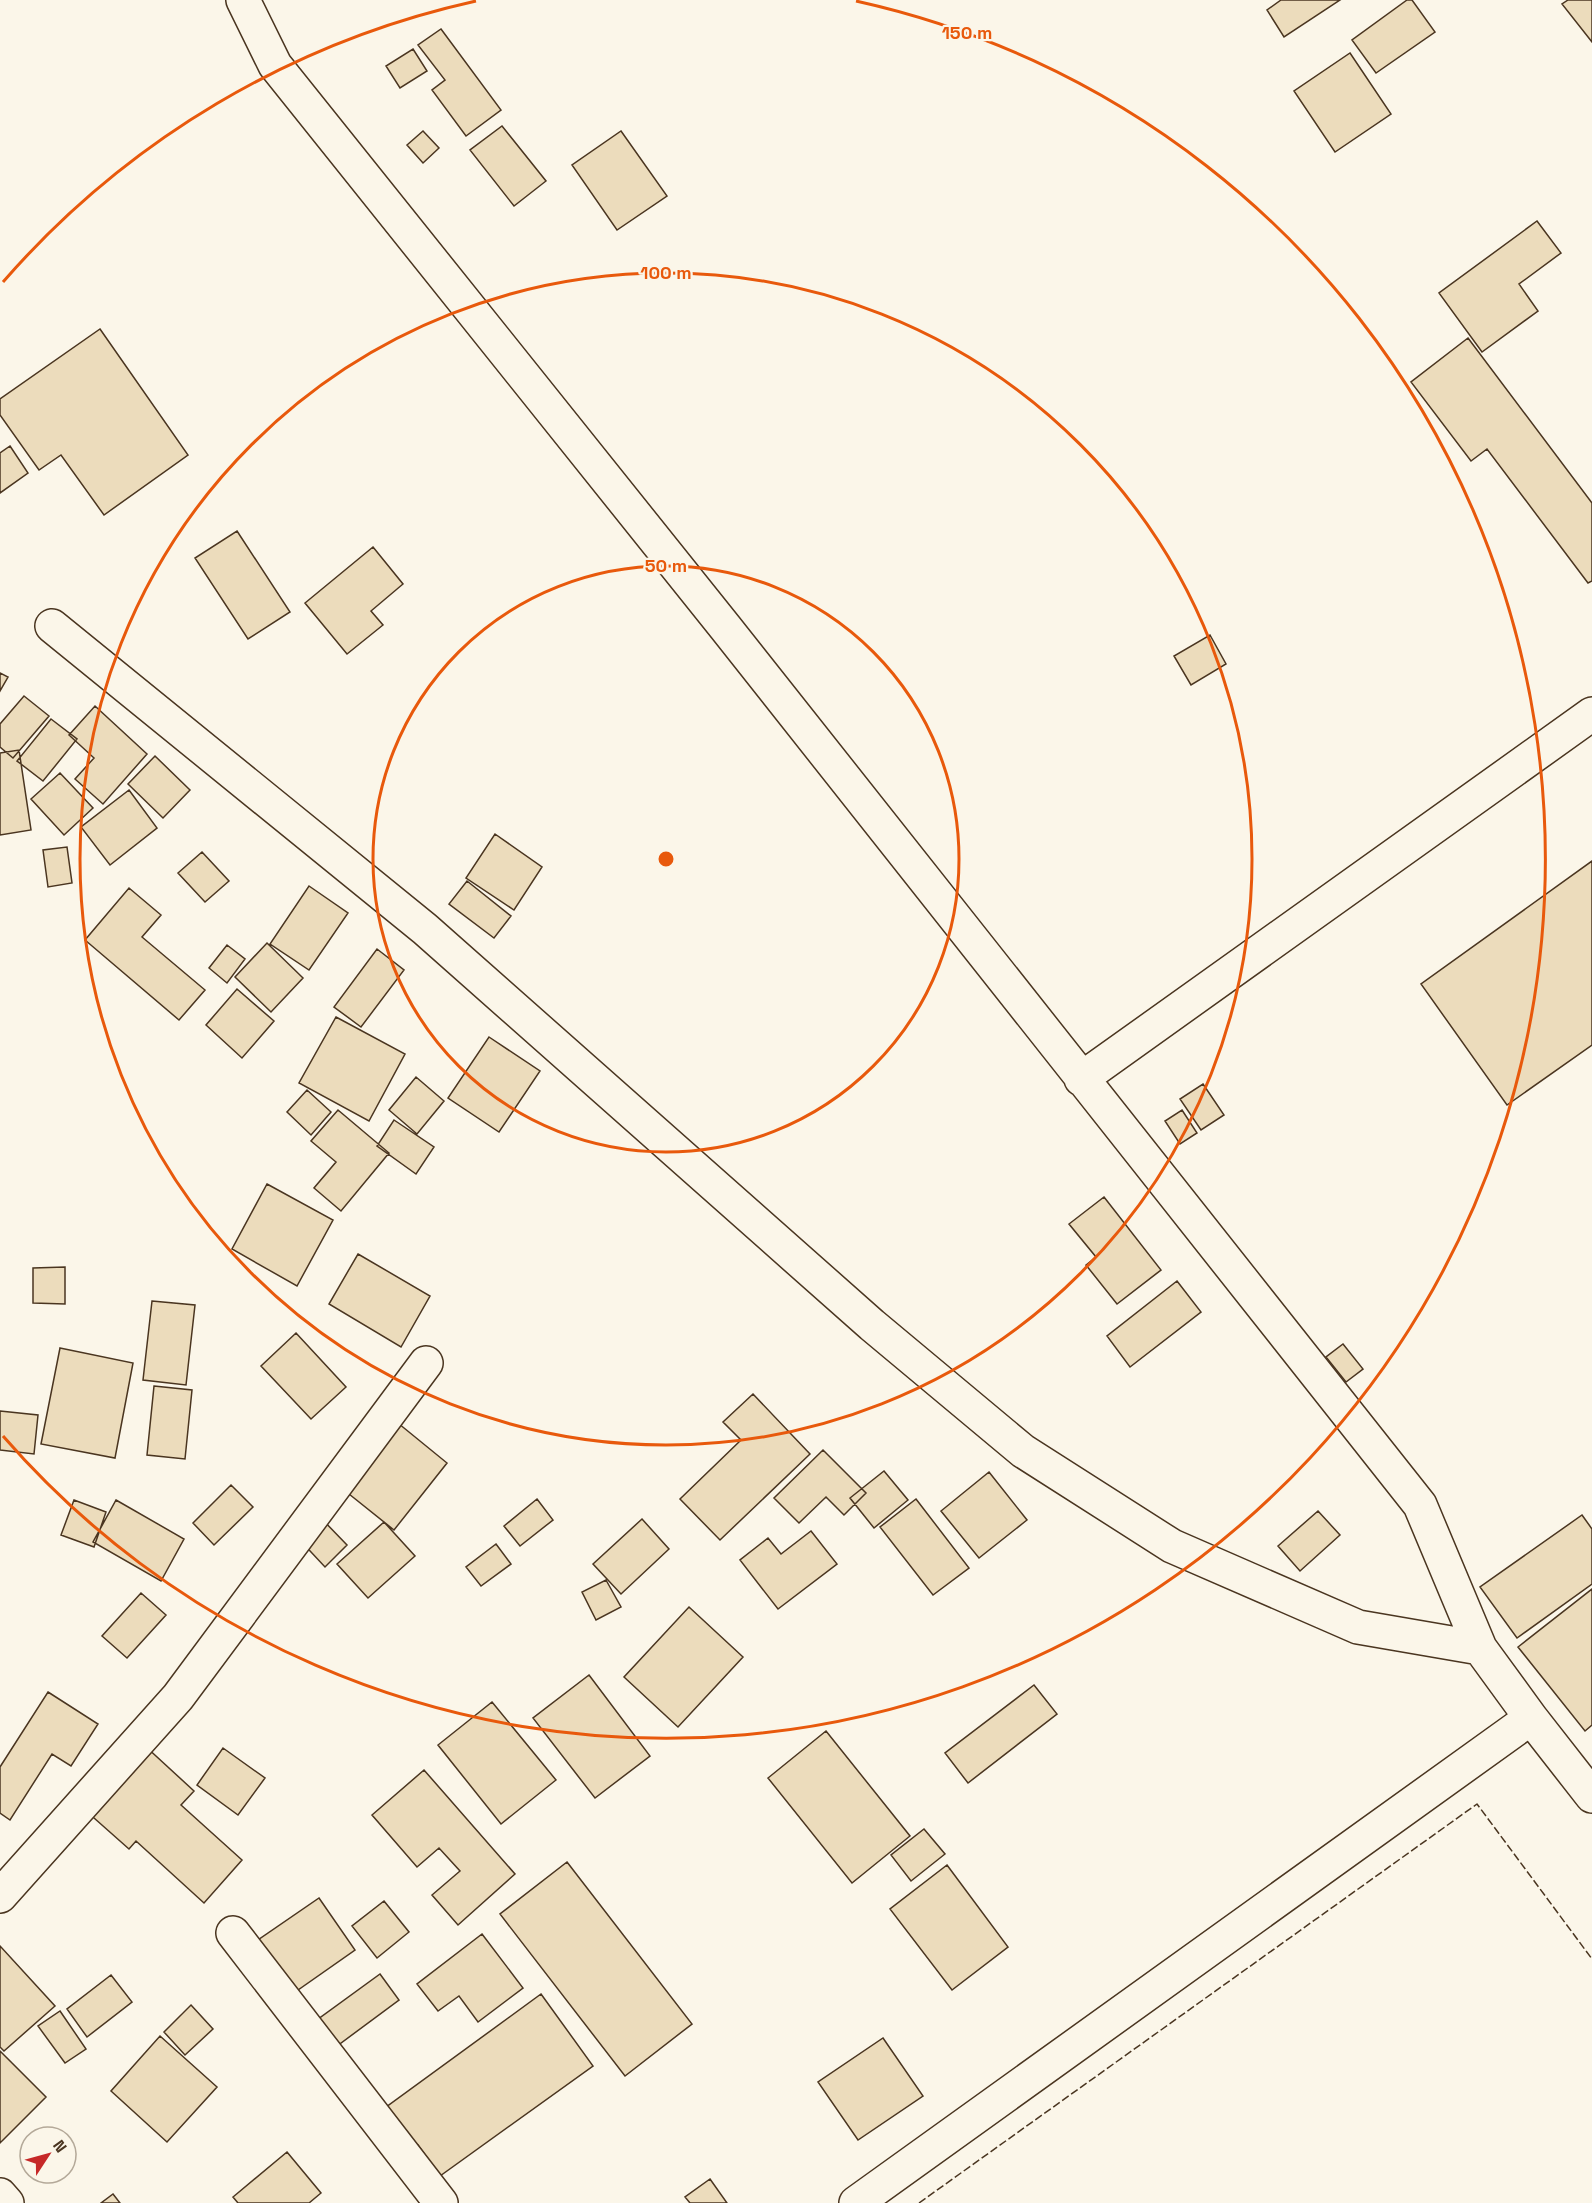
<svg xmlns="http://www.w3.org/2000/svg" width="1592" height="2203" font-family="'Space Grotesk',sans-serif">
<rect width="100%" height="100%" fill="#fbf6e9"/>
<path fill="#ecdcbc" stroke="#4a3520" stroke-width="1.5" d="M1281 0H1340L1284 37 1267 10Z
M1407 0H1412L1435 32 1376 73 1352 40Z
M1568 0H1592V42L1562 4Z
M441 29 501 110 466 136 432 90 445 80 418 45Z
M413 49 427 71 400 88 386 66Z
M1350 53 1391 114 1335 152 1294 91Z
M502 126 546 181 514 206 470 150Z
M423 131 439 148 423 163 407 145Z
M621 131 667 196 617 230 572 165Z
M1537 221 1561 253 1519 284 1538 311 1482 352 1439 293Z
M100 329 188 455 104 515 61 455 39 470 0 415V399Z
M1468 338 1592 503V581L1588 583 1487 449 1471 461 1411 382Z
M10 446 28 473 0 493V453Z
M237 531 290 612 248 639 195 558Z
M373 547 403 584 371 611 383 625 347 654 305 603Z
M1210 635 1226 664 1191 685 1174 656Z
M0 673 8 677 0 691Z
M24 696 49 716 13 758 0 747V724Z
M95 706 147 754 103 804 75 779 94 758 69 735Z
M51 719 77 739 43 781 17 761Z
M19 750 31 830 0 835V753Z
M155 756 190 790 163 818 128 784Z
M60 773 93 808 64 835 31 799Z
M129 790 157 828 110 865 81 827Z
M495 834 542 867 514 910 466 878Z
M67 847 72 883 48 887 43 850Z
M202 852 229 881 205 902 178 873Z
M1592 861V1045L1507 1105 1421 984Z
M467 881 511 916 494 938 449 904Z
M309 886 348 913 309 970 270 944Z
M129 888 161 915 142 937 205 990 179 1020 85 940Z
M267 943 303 978 271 1012 235 977Z
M227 945 245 959 227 983 209 968Z
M377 949 404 970 361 1027 334 1007Z
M237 989 274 1021 242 1058 206 1025Z
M336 1017 405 1054 369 1121 299 1083Z
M489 1037 540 1071 499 1132 448 1098Z
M416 1077 444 1101 417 1134 389 1110Z
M1203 1084 1224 1115 1201 1130 1180 1099Z
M307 1090 331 1112 311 1135 287 1112Z
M338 1110 389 1153 341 1211 314 1188 336 1162 311 1141Z
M1182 1110 1197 1133 1180 1144 1165 1121Z
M394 1120 434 1147 416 1174 377 1146Z
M267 1184 333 1220 297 1286 232 1249Z
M1104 1197 1161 1270 1117 1304 1086 1265 1096 1257 1069 1224Z
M358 1254 430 1296 401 1347 329 1304Z
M65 1267V1304L33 1303V1268Z
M1177 1281 1201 1312 1130 1367 1107 1336Z
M152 1301 195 1305 186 1385 143 1380Z
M296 1333 346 1387 311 1419 261 1366Z
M1343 1344 1363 1369 1346 1382 1326 1357Z
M60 1348 133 1363 115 1458 41 1444Z
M154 1386 192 1390 185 1459 147 1455Z
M753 1394 810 1454 720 1540 680 1499 741 1440 723 1422Z
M0 1411 38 1415 34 1454 0 1450Z
M393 1419 447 1463 394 1530 339 1486Z
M823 1450 866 1493 844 1515 826 1497 799 1523 774 1498Z
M884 1471 908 1500 874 1528 850 1498Z
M989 1472 1027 1520 979 1558 941 1511Z
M231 1485 253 1507 214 1545 193 1523Z
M537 1499 553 1520 520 1546 504 1526Z
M916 1499 969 1568 933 1595 880 1527Z
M74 1500 106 1512 94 1547 61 1535Z
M116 1500 184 1539 161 1581 93 1542Z
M1318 1511 1340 1535 1300 1571 1278 1546Z
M1582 1515 1592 1529V1584L1517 1638 1480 1587Z
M319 1516 347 1545 325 1567 297 1537Z
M642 1519 669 1549 621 1594 593 1564Z
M384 1522 415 1556 368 1598 337 1564Z
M811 1531 837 1564 778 1609 740 1560 768 1538 781 1554Z
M496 1544 511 1564 481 1586 466 1567Z
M606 1580 621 1607 596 1620 582 1592Z
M1592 1589V1725L1585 1731 1518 1647Z
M141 1593 166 1615 127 1658 102 1636Z
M689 1607 743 1657 678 1727 624 1677Z
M589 1675 650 1756 595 1798 533 1718Z
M1034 1685 1057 1714 968 1783 945 1753Z
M48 1692 98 1724 71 1766 52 1754 10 1820 0 1813V1767Z
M492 1702 556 1780 501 1824 438 1745Z
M826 1731 910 1836 852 1883 768 1778Z
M144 1745 194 1791 181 1805 242 1860 204 1903 136 1841 129 1849 85 1810Z
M223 1748 265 1778 238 1815 197 1785Z
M424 1770 515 1874 458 1925 432 1895 460 1871 439 1848 417 1867 372 1815Z
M924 1829 945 1854 911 1881 891 1855Z
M567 1862 692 2024 625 2076 500 1914Z
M947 1865 1008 1947 952 1990 890 1909Z
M319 1898 355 1950 288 1997 252 1944Z
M384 1901 409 1932 377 1958 352 1926Z
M482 1934 523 1988 478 2022 459 1996 438 2011 417 1984Z
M0 1946 55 2006 4 2051 0 2047Z
M380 1974 399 2000 329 2052 310 2025Z
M111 1975 132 2002 87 2037 67 2009Z
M541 1994 593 2066 440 2176 418 2145 396 2161 367 2121Z
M191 2005 213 2029 185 2055 164 2032Z
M60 2011 86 2049 65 2063 38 2026Z
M160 2036 217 2087 167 2142 111 2091Z
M883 2038 923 2096 858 2140 818 2082Z
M0 2051 46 2097 0 2143Z
M287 2152 321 2193 309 2203H238L233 2197Z
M710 2179 727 2203H690L685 2197Z
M113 2194 120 2203H101Z"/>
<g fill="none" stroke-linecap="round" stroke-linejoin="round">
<defs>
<path id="minor" d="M243 0 275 65 725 627 1420 1505 1480 1648 1531 1718 1592 1796
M52 626 425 929 872 1325 1023 1451 1172 1546 1358 1627 1480 1648
M1081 1079 1592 714
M0 1896 178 1697 426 1363
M233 1933 441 2203
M0 2195 7 2203
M856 2203 1531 1718"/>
</defs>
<use href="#minor" stroke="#4a3520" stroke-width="36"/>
<use href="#minor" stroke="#fbf6e9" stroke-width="33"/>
<path stroke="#4a3520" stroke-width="1.5" stroke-dasharray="8 3" stroke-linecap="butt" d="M919 2203 1477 1804 1592 1959"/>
</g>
<g fill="none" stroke="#e8590c" stroke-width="3">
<circle cx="666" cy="859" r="293"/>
<circle cx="666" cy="859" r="586"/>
<path d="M3 282A879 879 0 0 1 476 1M856 1A879 879 0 1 1 3 1436"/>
</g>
<circle cx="666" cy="859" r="9" fill="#e8590c" stroke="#fbf6e9" stroke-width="3"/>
<g font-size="18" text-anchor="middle" font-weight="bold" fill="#e8590c" stroke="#fbf6e9" stroke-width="4.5" stroke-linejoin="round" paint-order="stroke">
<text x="967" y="39">150 m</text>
<text x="666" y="279">100 m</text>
<text x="666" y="572">50 m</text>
</g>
<g transform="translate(48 2155) rotate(54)"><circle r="28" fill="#fbf6e9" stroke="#b4a999" stroke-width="1.5"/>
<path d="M0-4.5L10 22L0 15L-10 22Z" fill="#c62828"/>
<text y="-9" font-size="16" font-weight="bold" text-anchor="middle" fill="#4a3520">N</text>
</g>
</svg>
